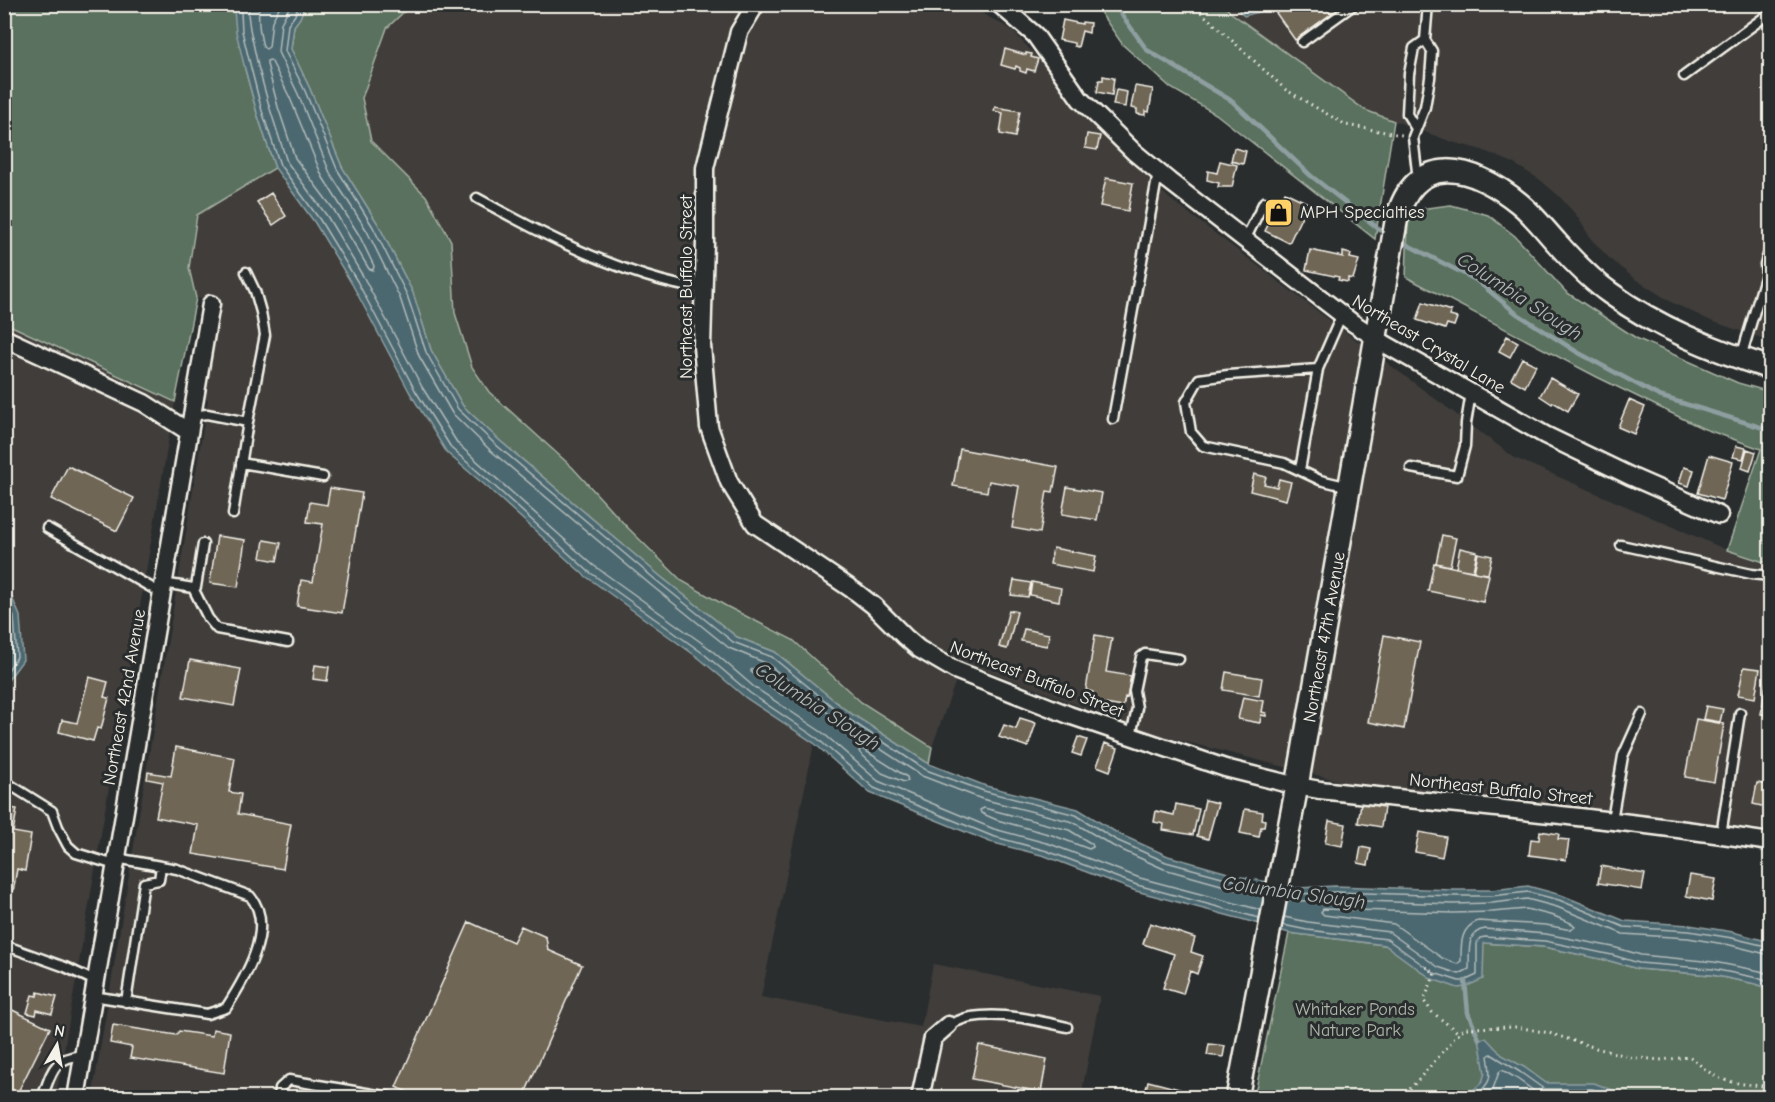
<svg xmlns="http://www.w3.org/2000/svg" width="1775" height="1102" font-family="'Comic Neue',sans-serif">
<rect width="100%" height="100%" fill="#2a2d2e"/>
<filter id="ink" filterUnits="userSpaceOnUse"><feTurbulence type="fractalNoise" baseFrequency=".0167" numOctaves="2"/><feDisplacementMap in="SourceGraphic" scale="12" xChannelSelector="R" yChannelSelector="G"/><feConvolveMatrix kernelMatrix="1 2 1 2 8 2 1 2 1" color-interpolation-filters="sRGB"/></filter>
<g filter="url(#ink)">
<path fill="#3f3e3a" d="M411 5H971V7L1012 30 1044 65 1100 131 1170 199 1320 313 1515 458 1727 550 1770 564V830L1344 782 1147 732 963 661 932 747 861 702 793 640 726 606 682 581 627 527 572 467 489 392 471 367 455 313 451 241 426 196 371 141 362 98 387 28Z
M1224 5H1770V341L1711 321 1671 302 1635 279 1610 259 1591 239 1577 216 1559 196 1539 179 1511 162 1482 150 1452 142 1365 110 1230 12Z
M275 168 315 223 352 284 447 453 487 487 584 575 700 659 746 698 814 744 761 997 921 1027 933 964 1100 996 1081 1097 92 1098 208 399 194 396 210 300 196 298 189 268 197 215Z
M5 323 175 402 56 1097H5L4 680 20 616 5 581Z"/>
<path fill="#5a715e" stroke="#a7b1a3" stroke-width="1.5" d="M5 5H238L235 10 245 69 257 113 275 168 197 215 189 268 196 298 175 402 5 323Z
M308 5H411L387 28 362 98 371 141 426 196 451 241 455 313 472 367 489 392 572 467 627 527 682 581 726 606 793 640 861 702 932 747 929 764 847 711 775 652 737 637 660 576 499 440 463 406 431 350 413 293 378 224 342 167 310 89 291 49 294 26 300 18 304 7Z
M1095 5H1224L1230 12 1365 110 1394 121 1375 239 1216 114 1171 88 1123 45Z
M1451 205 1488 215 1515 236 1566 292 1636 338 1738 383 1770 392V564L1727 550 1761 449 1702 428 1597 377 1406 277 1408 223 1419 209Z
M1289 933 1424 950 1483 943 1544 947 1610 961 1638 969 1712 975 1756 984 1770 989V1097L1254 1098Z"/>
<path fill="#4c6871" stroke="#8f9fa1" stroke-width="1.5" d="M238 5H308L304 7 300 18 294 26 291 49 310 89 342 167 378 224 413 293 431 350 463 406 499 440 660 576 737 637 775 652 847 711 929 764 986 786 1078 809 1119 834 1168 856 1242 877 1298 888 1335 886 1454 890H1491L1528 886 1561 895 1625 921 1689 925 1733 932 1770 942V989L1756 984 1712 975 1638 969 1610 961 1544 947 1484 943 1483 979 1465 987 1458 988 1432 979 1385 945 1289 933 1245 920 1136 891 1045 856 990 842 870 793 814 743 746 698 700 659 584 575 487 487 447 453 410 393 352 284 315 223 275 168 257 113 245 69 236 32 234 10Z
M1235 5H1280L1276 7 1244 16Z
M5 581 20 616 23 660 5 684Z
M1486 1038 1502 1055 1524 1067 1546 1083H1594L1631 1097H1466L1482 1082 1485 1073 1479 1039Z"/>
<g fill="none" stroke-linecap="round" stroke-linejoin="round">
<path stroke="#b1bab8" stroke-width="1.5" d="M242 4 241 12 242 31 251 68 262 111 280 165 320 220 357 281 415 390 452 449 491 483 588 571 704 654 750 693 818 739 874 788 992 836 1047 851 1137 885 1259 918
M250 4 248 14 250 29 258 66 270 109 287 162 327 216 364 278 422 387 458 444 593 565 709 648 754 687 823 733 878 781 994 829 1050 844 1140 878 1261 910
M259 4C258 22 259 30 263 47L266 49 269 47 272 21 281 4
M291 4 281 23 278 52 298 94 330 173 367 231 400 298 419 356 452 413 490 450 652 586 729 648 768 664 839 722 922 776 982 799 1073 822 1113 846 1164 869 1239 890 1264 895
M299 4 295 15 288 25 285 51 305 91 337 169 373 227 407 295 426 352 458 409 495 444 657 581 733 642 772 657 844 716 926 770 984 791 1076 815 1116 840 1166 862 1241 882 1265 887
M270 60 272 62 290 98 322 176 359 235 374 266 373 270 369 269 334 210 295 158 278 107 267 64V61Z
M4 594 14 617 17 657 4 676
M754 668 763 672 785 690 786 694 782 695 751 672V670Z
M861 748 907 777 908 781 904 782 882 773 860 753 859 751Z
M984 808 1069 830 1092 844 1093 847 1089 849 1052 835 997 820 981 813 980 810Z
M1289 892 1298 894 1336 892 1454 896H1491L1528 892 1559 900 1624 927 1689 931 1732 938 1770 947
M1287 899 1298 901 1336 900 1453 904 1492 903 1527 899 1557 907 1623 934 1688 938 1730 945 1770 955
M1323 909 1453 913 1492 912 1526 909 1554 916 1573 924 1575 927 1571 930 1546 925 1478 921C1460 928 1461 944 1461 961L1457 964 1442 958 1394 924 1324 915 1321 912Z
M1284 917 1308 922 1389 932 1438 967 1459 974 1469 969C1470 953 1465 932 1485 929L1546 934 1613 947 1641 955 1714 962 1760 971 1770 975
M1283 925 1307 930 1387 939 1434 973 1459 981H1464L1477 975V942L1480 938 1485 937 1545 941 1612 955 1639 963 1713 969 1758 978 1770 983
M1474 1098C1491 1082 1492 1080 1488 1056L1491 1054 1520 1072 1544 1089H1592L1614 1098
M1485 1098 1493 1089 1499 1072 1502 1070 1516 1078 1541 1096 1593 1098"/>
<path stroke="#8f9fa1" stroke-width="4.5" d="M1114 4 1147 50 1232 101 1310 175 1379 229 1388 234
M1398 240 1476 280 1516 313 1577 352 1659 396 1770 430
M1465 981 1468 1013 1479 1039"/>
</g>
<path fill="#706657" stroke="#f4f1e8" stroke-width="1.5" d="M1288 4H1324L1331 13 1333 12 1335 14 1330 15 1295 40 1276 13Z
M1063 20 1082 24V22L1090 23 1089 33 1082 31 1078 47 1074 46V43L1059 40Z
M1005 49 1026 55V53L1032 54 1031 57 1038 59 1034 71 1027 69 1026 73 1020 71V68L1016 66 1015 69 1001 65Z
M1103 76 1114 78 1112 95 1097 92 1099 80H1103Z
M1135 86 1153 89 1149 112 1145 111V115L1137 114V109L1131 108Z
M1116 90 1127 92 1125 107 1113 105Z
M995 107 1020 111 1015 137 1000 134 1003 113 994 111Z
M1087 134 1100 136 1097 150 1085 148Z
M1234 148 1246 151 1243 164 1231 161Z
M1220 161 1237 165 1232 187H1218L1219 183 1207 180 1208 171 1217 173Z
M1106 178 1133 183 1128 211 1100 206Z
M1285 192 1308 203 1289 243 1265 231Z
M271 193 286 216 273 225 257 202Z
M1310 250 1343 257V252L1351 254 1350 258 1359 260 1353 279 1348 278V282L1338 280 1339 277 1306 270Z
M1423 302 1451 311 1450 316 1457 318 1454 326 1447 324 1445 329 1417 320Z
M1507 336 1518 342 1510 357 1499 351Z
M1522 358 1536 365 1525 387 1511 379Z
M1550 378 1578 394 1568 411 1553 402 1552 404 1540 396Z
M1629 400 1645 407 1634 434 1618 427Z
M1736 446 1746 448 1743 459 1733 457Z
M960 449 1058 467 1053 492 1047 491 1040 533 1012 528 1019 486 989 481 987 492 953 486Z
M1747 449 1756 452 1750 471 1742 468Z
M1709 455 1733 462 1722 500 1698 493Z
M68 466 134 498 117 531 51 499Z
M1684 467 1694 470 1689 486 1679 483Z
M1254 474 1266 477 1264 484 1277 487 1279 479 1291 482 1286 500 1250 491Z
M1067 487 1102 493 1097 520 1062 514Z
M330 488 362 493 342 613 297 606 301 580 313 582 323 524 307 522 310 502 327 505Z
M1442 535 1456 538 1450 566 1436 563Z
M217 536 245 540 238 587 210 583Z
M264 540 281 543 277 561 261 558Z
M1053 548 1096 556 1093 572 1050 564Z
M1460 548 1477 552 1473 571 1456 568Z
M1478 553 1492 556 1488 574 1474 572Z
M1434 563 1489 575 1483 602 1428 591Z
M1014 580 1031 583 1028 597 1011 595Z
M1032 582 1061 588 1059 601 1030 595Z
M1009 610 1017 612 1007 649 999 647Z
M1024 629 1049 634 1047 646 1021 641Z
M1095 635 1112 638 1106 672 1131 676 1127 698 1125 697 1123 707 1092 702 1093 692 1086 690Z
M1384 635 1420 642 1404 729 1368 722Z
M190 660 241 669 234 706 183 697Z
M315 665 329 667 327 681 313 679Z
M1744 667 1760 669 1755 698 1738 695Z
M1226 672 1262 678 1259 696 1223 690Z
M1768 672 1770 673V715L1761 714Z
M89 677 108 682 104 697 109 698 101 729 97 728 93 741 59 732 62 720 77 723Z
M1243 697 1264 701 1262 712 1266 713V716L1261 715 1260 723 1238 719Z
M1706 706 1723 709 1720 722 1703 719Z
M1020 718 1036 723 1028 747 999 737 1004 725 1016 729Z
M1696 719 1724 724 1714 782 1685 777Z
M1078 737 1087 740 1081 756 1072 753Z
M1105 743 1118 748 1110 771 1097 766Z
M176 747 235 758 229 792 241 794 238 814 291 824 283 869 193 854 198 825 156 817 163 782 147 779 148 772 171 776Z
M1757 783 1770 785V808L1753 804Z
M1205 800 1218 803 1208 839 1197 836Z
M1361 803 1384 807 1381 827 1358 823Z
M1176 804 1199 809 1193 835 1163 830 1164 824 1154 822 1156 811 1174 815Z
M4 807 17 809 13 832 31 835 25 871 17 869 13 892 4 891Z
M1245 809 1263 812 1262 819 1265 820 1264 827H1261L1259 837 1240 833Z
M1329 821 1346 824 1342 846 1325 843Z
M1540 831 1559 834 1558 839 1569 840 1566 860 1529 855 1531 839 1539 840Z
M1419 832 1446 837 1442 857 1415 852Z
M1361 847 1371 849 1368 865 1358 863Z
M1601 866 1645 874 1642 890 1598 883Z
M1767 873H1770V894L1763 893Z
M1690 875 1716 879 1712 901 1686 896Z
M469 922 513 942 521 926 546 937 548 950 582 965 523 1098H421L396 1087Z
M1150 923 1195 938 1191 952 1203 956 1197 974 1190 971 1183 994 1163 988 1174 954 1143 944Z
M38 992 57 997 52 1014 37 1010 36 1015 27 1013 32 995 37 996Z
M4 1006 50 1028 17 1094 4 1088Z
M113 1025 176 1035 179 1031 212 1036 213 1029 230 1032 224 1073 130 1058 132 1047 110 1043Z
M1209 1044 1225 1046 1223 1057 1207 1055Z
M979 1045 1047 1059 1041 1092 972 1079Z
M1148 1081 1187 1091 1185 1098H1178L1146 1089Z"/>
<g fill="none" stroke-linecap="round" stroke-linejoin="round">
<defs>
<path id="service" d="M1302 42 1355 4
M1684 76 1770 13
M1415 127 1407 114 1409 74 1414 48 1425 40
M1418 180 1413 137 1425 107 1430 78 1432 51 1425 40 1428 4
M477 198C533 229 584 256 646 276 665 282 683 287 704 289
M1245 240 1264 202
M246 272 255 291 261 312 265 335 248 422
M1741 357 1766 274 1765 264 1770 249
M1318 369 1228 375 1199 379 1186 402 1191 432 1203 446 1284 463 1320 480 1349 487
M1113 419 1158 173
M191 420 199 415 207 414 248 422 233 514
M241 463 323 477
M1411 468 1457 476 1465 446 1466 423 1471 393
M1300 470 1318 369 1342 314
M47 528 161 593
M1621 545 1751 574 1770 576
M163 583 193 588 196 587 203 544
M193 588 208 618 217 629 288 642
M1131 736 1137 708 1134 691 1141 657 1145 654 1179 659
M4 781 52 811 58 827 68 846 76 853 115 865
M1612 820 1623 756 1642 714
M1721 835 1740 713
M4 945 65 967 95 981
M93 996 207 1014 226 1008C244 980 277 927 250 896L177 869 116 858
M126 1002 144 883 159 880 161 866
M948 1025C956 1022 963 1018 971 1017 1003 1012 1036 1020 1067 1027
M42 1098C52 1072 52 1058 83 1055
M279 1098 280 1088 289 1080 390 1097"/>
<path id="minor" d="M756 4 739 32 705 168V242L702 346 709 427 729 482 755 524 856 592 874 606 905 637 919 649 955 670 1069 715 1225 768 1297 786 1320 790C1471 806 1621 819 1770 842
M999 4 1035 35 1080 99 1134 152 1169 181 1353 323 1385 344 1545 435 1632 477 1719 515
M4 338 144 403 189 432
M76 1098 211 304
M920 1098 933 1038 948 1025"/>
<path id="tertiary" d="M1237 1098 1297 786 1396 222C1414 148 1474 166 1519 203 1534 215 1544 229 1557 243 1573 261 1590 279 1610 293 1658 328 1714 350 1770 368"/>
</defs>
<use href="#service" stroke="#f4f1e8" stroke-width="13"/>
<use href="#minor" stroke="#f4f1e8" stroke-width="21"/>
<use href="#tertiary" stroke="#f4f1e8" stroke-width="26"/>
<path stroke="#f4f1e8" stroke-width="3" stroke-dasharray="1.5 4.5" stroke-linecap="butt" d="M1192 4 1286 90 1346 125 1402 135
M1426 967 1435 973 1424 1001 1432 1012 1460 1034
M1402 1098 1464 1028 1517 1027 1549 1033 1596 1048 1630 1057 1660 1060 1690 1057C1697 1061 1702 1068 1709 1072 1727 1085 1750 1084 1770 1087"/>
<use href="#service" stroke="#2a2d2e" stroke-width="8"/>
<use href="#minor" stroke="#2a2d2e" stroke-width="16"/>
<use href="#tertiary" stroke="#2a2d2e" stroke-width="21"/>
</g>
</g>
<defs>
<symbol id="shop-square" viewBox="-11 -11 22 22"><rect x="-9" y="-9" width="18" height="18" rx="4" fill="#ffd166" stroke="#2a2d2e"/><path d="M-5-2.5h2.3a2.7 3.5 0 0 1 5.4 0H5L5.5 6h-11ZM-1.5-2.5h3a1.5 2.3 0 0 0-3 0Z" fill="#111"/></symbol>
</defs>
<g fill-rule="evenodd">
<use href="#shop-square" x="1262" y="196" width="33" height="33"/>
</g>
<g text-anchor="middle" stroke-width="6" stroke-linejoin="round" paint-order="stroke">
<g font-size="18" fill="#f4f1e8" stroke="#2a2d2e" text-anchor="start">
<text x="1300" y="218">MPH Specialties</text>
</g>
<g font-size="18" fill="#f4f1e8" stroke="#2a2d2e">
<text transform="translate(686 287) rotate(-90)" y="6">Northeast Buffalo Street</text>
<text transform="translate(1429 344) rotate(31)" y="6">Northeast Crystal Lane</text>
<text transform="translate(1324 637) rotate(-80)" y="6">Northeast 47th Avenue</text>
<text transform="translate(1037 679) rotate(21)" y="6">Northeast Buffalo Street</text>
<text transform="translate(124 697) rotate(-80)" y="6">Northeast 42nd Avenue</text>
<text transform="translate(1501 789) rotate(6)" y="6">Northeast Buffalo Street</text>
</g>
<g font-size="18" fill="#afb7aa" stroke="#2a2d2e">
<text x="1355" y="1015">Whitaker Ponds<tspan x="1355" dy="21">Nature Park</tspan></text>
</g>
<g font-size="20" font-style="italic" fill="#b1bab8" stroke="#2a2d2e">
<text transform="translate(1520 296) rotate(33)" y="7">Columbia Slough</text>
<text transform="translate(818 706) rotate(33)" y="7">Columbia Slough</text>
<text transform="translate(1294 892) rotate(8)" y="7">Columbia Slough</text>
</g>
</g>
<rect width="1775" height="1102" fill="none" stroke="#2a2d2e" stroke-width="24"/>
<rect x="12" y="12" width="1751" height="1078" fill="none" stroke="#f4f1e8" stroke-width="2" filter="url(#ink)"/>
<g transform="translate(57 1045) rotate(10)" stroke="#2a2d2e" stroke-width="4.5" paint-order="stroke">
<path d="M0-4.5L10 22L0 15L-10 22Z" fill="#f4f1e8"/>
<text y="-9" font-size="16" font-weight="bold" text-anchor="middle" fill="#f4f1e8">N</text>
</g>
</svg>
